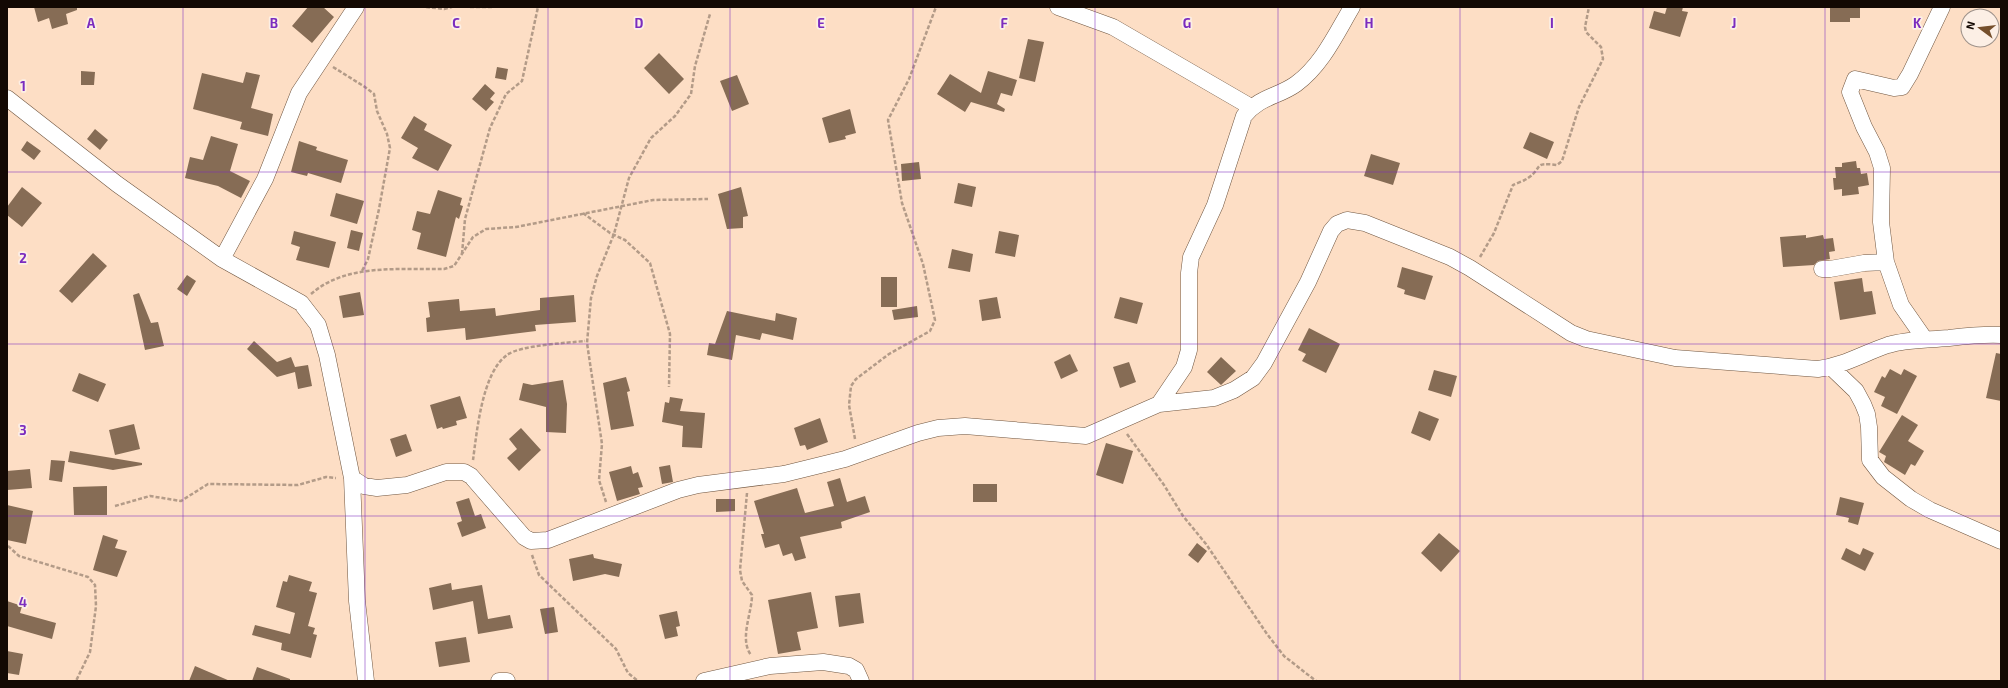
<svg xmlns="http://www.w3.org/2000/svg" width="2008" height="688" font-family="'Exo 2',sans-serif">
<rect width="100%" height="100%" fill="#fddec5"/>
<path fill="#866c55" d="M34 7H77V10L66 14 68 24 52 29 49 18 38 22Z
M308 7H323L334 17 312 43 292 26Z
M1667 7H1683L1682 11 1688 12 1680 37 1649 28 1654 11 1665 14Z
M1830 7H1860V18H1850V22H1830Z
M1028 39 1044 42 1035 82 1019 78Z
M659 53 684 79 669 94 644 68Z
M497 67 508 69 506 80 495 78Z
M81 71 95 72 94 85H81Z
M988 71 1017 80 1012 96 1001 93 997 104 1005 109 1004 112 971 102 965 112 937 94 950 74 981 93Z
M246 72 260 75 251 108 273 114 268 136 240 129 242 122 193 109 202 73 243 83Z
M737 75 749 104 732 111 720 81Z
M485 84 495 93 490 99 494 102 486 111 472 99Z
M850 109 856 133 845 136 846 139 829 143 822 118Z
M414 116 427 124 424 130 452 145 438 171 412 158 418 148 401 138Z
M95 129 108 140 100 150 87 139Z
M1530 132 1554 142 1547 159 1523 148Z
M211 136 238 144 230 171 250 181 241 198 218 186 185 178 190 157 203 160Z
M27 141 41 151 34 160 21 150Z
M299 141 317 147 316 150 348 160 341 183 308 173 307 176 291 172Z
M1371 154 1400 163 1393 185 1364 176Z
M1856 161 1857 168H1860L1861 174 1867 173 1869 185 1858 187 1859 194 1842 196V189L1834 190 1833 178H1836L1835 167H1842V163Z
M919 162 921 179 902 181 901 164Z
M958 183 976 187 972 207 954 203Z
M22 187 42 203 22 227 7 215V207Z
M741 187 748 216 743 217V228L727 229 718 194Z
M438 190 462 198 460 205 463 206 459 219 456 217 446 257 417 249 421 233 412 230 417 211 430 214Z
M336 193 364 201 357 224 330 216Z
M351 230 363 233 359 251 347 248Z
M294 231 336 242 329 268 296 260 300 247 291 244Z
M999 231 1019 235 1015 257 995 253Z
M1806 235V238L1823 235 1824 239 1833 238 1835 251 1829 252 1830 259 1818 261 1814 265 1783 267 1780 237Z
M952 249 973 254 970 272 948 268Z
M93 253 107 266 72 303 59 291Z
M1402 267 1433 276 1425 300 1404 294 1405 290 1397 287Z
M187 275 196 281 187 296 177 289Z
M881 277H897V307H881Z
M1862 278 1864 292 1872 291 1876 314 1840 320 1834 282Z
M360 292 364 315 343 318 339 296Z
M139 293 151 323 158 322 164 346 145 350 133 295Z
M574 295 576 322 535 325 536 331 466 340 465 328 427 332 426 318 430 317 428 302 459 299 460 311 495 308 496 316 540 310V298Z
M997 297 1001 318 982 321 979 300Z
M1120 297 1143 303 1137 324 1114 318Z
M917 306 918 317 894 320 892 310Z
M727 311 775 321 776 313 797 318 793 340 762 333 760 340 736 335 732 360 707 355 709 343 715 344Z
M1309 328 1340 344 1326 373 1302 361 1306 354 1298 350Z
M254 341 277 362 291 357 295 367 308 365 312 386 298 389 295 372 277 377 247 349Z
M1996 353 2001 354V401L1986 398Z
M1070 354 1078 371 1061 379 1054 362Z
M1221 357 1236 371 1221 385 1207 372Z
M1129 362 1136 382 1120 388 1113 367Z
M1890 369 1901 375 1904 369 1917 376 1897 414 1881 406 1885 397 1874 392 1882 376 1885 378Z
M1434 370 1457 376 1451 397 1428 390Z
M79 373 106 384 98 402 72 391Z
M626 377 630 391 627 392 634 426 611 430 603 383Z
M563 380 567 404 566 433 546 432V407L519 400 523 383 532 385Z
M460 396 467 418 456 421 457 425 443 429 442 427 437 429 430 405Z
M670 397 683 399 680 411 705 413 702 448 682 447 683 426 662 422 665 402 669 403Z
M1419 411 1439 419 1430 441 1411 433Z
M1902 415 1918 425 1908 441 1924 451 1915 466 1911 464 1905 475 1884 462 1886 456 1879 452Z
M820 418 828 442 807 450 805 445 800 446 794 428Z
M134 424 140 449 115 455 109 430Z
M521 428 541 450 519 471 507 458 517 449 509 439Z
M406 434 412 451 396 457 390 439Z
M1106 443 1133 451 1123 484 1096 475Z
M70 451 142 463V465L113 470 68 462Z
M51 460 65 461 62 482 49 480Z
M670 465 673 482 662 484 659 467Z
M631 466 633 474 638 472 643 487 638 488 640 494 617 501 609 472Z
M30 469 32 488 7 490V471Z
M840 478 847 502 865 496 870 512 841 522 842 528 800 537 806 558 795 561 792 553 783 556 779 544 765 548 761 534H764L754 501 797 488 805 513 834 506 827 482Z
M973 484H997V502H973Z
M107 486V515H74L73 487Z
M1840 497 1864 503 1858 525 1848 522 1849 518 1836 515Z
M469 498 475 516 481 514 486 528 462 537 457 523 462 521 456 502Z
M716 499H735V511L716 512Z
M7 505 33 511 26 544 7 540Z
M1439 533 1460 551 1441 572 1421 553Z
M103 535 118 540 115 548 127 551 117 577 93 570Z
M1197 543 1207 551 1198 563 1188 555Z
M1846 548 1860 555 1863 548 1874 553 1865 571 1841 559Z
M593 554 594 558 622 564 619 577 605 574 573 581 569 559Z
M289 575 312 582 309 591 317 593 308 626 315 628 313 634 317 635 311 658 281 650 282 643 252 635 255 625 290 634 295 613 276 607 283 581 287 582Z
M451 583 452 590 482 585 488 619 510 615 513 628 478 634 473 601 433 610 429 588Z
M811 592 818 628 797 632 801 650 778 654 768 600Z
M860 593 864 623 839 627 835 596Z
M7 601 22 606 20 613 56 623 52 639 7 626Z
M554 607 558 632 545 634 540 609Z
M677 611 680 626 676 627 678 636 665 639 659 615Z
M466 637 470 662 439 667 435 642Z
M7 651 23 654 19 675 7 673Z
M195 666 230 681H189Z
M257 667 290 679V681H252Z"/>
<g fill="none" stroke-linecap="round" stroke-linejoin="round">
<defs>
<path id="minor" d="M1058 7 1113 27 1251 107
M7 98 117 184 222 259 301 303 318 325 327 355 352 478 357 601 366 681
M222 259 265 179 299 93 356 7
M1822 269H1830L1864 263 1886 262
M1924 338 1901 305 1886 262 1881 222 1882 168 1877 152 1864 127 1850 92 1855 79 1894 88 1902 87 1910 74 1942 7
M1831 367 1856 391 1863 404 1867 414 1869 427 1870 460 1883 477 1911 499 1930 510 2001 541
M1159 404 1184 367 1189 350V273L1191 257 1215 205 1244 116C1260 96 1278 97 1296 84 1322 65 1336 34 1352 7
M352 478 364 486 377 488 407 485 446 472H464L471 476 524 537 531 541 548 540 678 490 698 485 784 474 845 459 918 433 938 428 965 426 1086 436 1159 404 1214 398 1234 390 1253 378 1264 363 1308 282 1331 231 1337 224 1347 220 1365 223 1450 257 1470 268 1571 333 1586 339 1675 358 1818 369C1843 366 1864 353 1888 345 1908 339 1928 340 1949 338 1966 336 1983 334 2001 335
M499 681H507
M704 681 770 666 823 662 849 666 856 670 861 681"/>
</defs>
<use href="#minor" stroke="#705640" stroke-width="17"/>
<path stroke="#b39b88" stroke-width="2.5" stroke-dasharray="4 2" stroke-linecap="butt" d="M426 7 444 9 452 7
M470 7H492
M333 67 365 87 374 94 377 111 387 134 390 148 379 209 368 259 362 271
M583 213 610 233 625 240 650 263 670 334 669 387
M462 254 465 219 490 128 506 94 522 81 538 7
M1480 257 1494 233 1513 185C1517 183 1524 181 1528 178 1544 167 1532 162 1557 165L1562 161 1579 107 1603 59 1601 47 1586 32 1585 27 1589 7
M311 294C346 263 400 270 444 269L454 266 473 237 486 229 516 227 653 200 708 199
M1127 434 1164 485 1183 516 1206 544 1267 634 1284 656 1316 681
M855 439 849 405 851 386 856 379 889 354 930 331 935 320 923 264 902 203 888 120 909 79 936 7
M473 460C477 431 482 373 507 355 521 345 567 343 585 341
M747 493 740 570 742 581 752 595C752 613 739 639 751 655
M606 502 599 480 602 444 587 343 591 298 597 276 614 234 629 178 651 138 675 116 691 94 695 66 710 14
M115 506 150 496 181 501 208 484 298 485 326 477 336 478
M8 546 19 556 88 577 95 585 96 606 90 652 76 681
M532 555 539 575 616 649 628 673 638 681"/>
<use href="#minor" stroke="#fff" stroke-width="16"/>
</g>
<path fill="none" stroke="#7b2cbf" stroke-width="1" stroke-opacity="0.55" d="M183 7V681M365 7V681M548 7V681M730 7V681M913 7V681M1095 7V681M1278 7V681M1460 7V681M1643 7V681M1825 7V681M7 172H2001M7 344H2001M7 516H2001"/>
<g font-size="13" text-anchor="middle" font-weight="bold" fill="#7b2cbf" stroke="#fcefe5" stroke-width="3.5" stroke-linejoin="round" paint-order="stroke">
<text x="91" y="28">A</text>
<text x="274" y="28">B</text>
<text x="456" y="28">C</text>
<text x="639" y="28">D</text>
<text x="821" y="28">E</text>
<text x="1004" y="28">F</text>
<text x="1187" y="28">G</text>
<text x="1369" y="28">H</text>
<text x="1552" y="28">I</text>
<text x="1734" y="28">J</text>
<text x="1917" y="28">K</text>
<text x="23" y="91">1</text>
<text x="23" y="263">2</text>
<text x="23" y="435">3</text>
<text x="23" y="607">4</text>
</g>
<rect width="2008" height="688" fill="none" stroke="#130903" stroke-width="16"/>
<g transform="translate(1980 28) rotate(285)"><circle r="19" fill="#fcefe5" stroke="#9f938b"/>
<path d="M0-3L7 15L0 10L-7 15Z" fill="#754f2b"/>
<text y="-6" font-size="11" font-weight="bold" text-anchor="middle" fill="#130903">N</text>
</g>
</svg>
